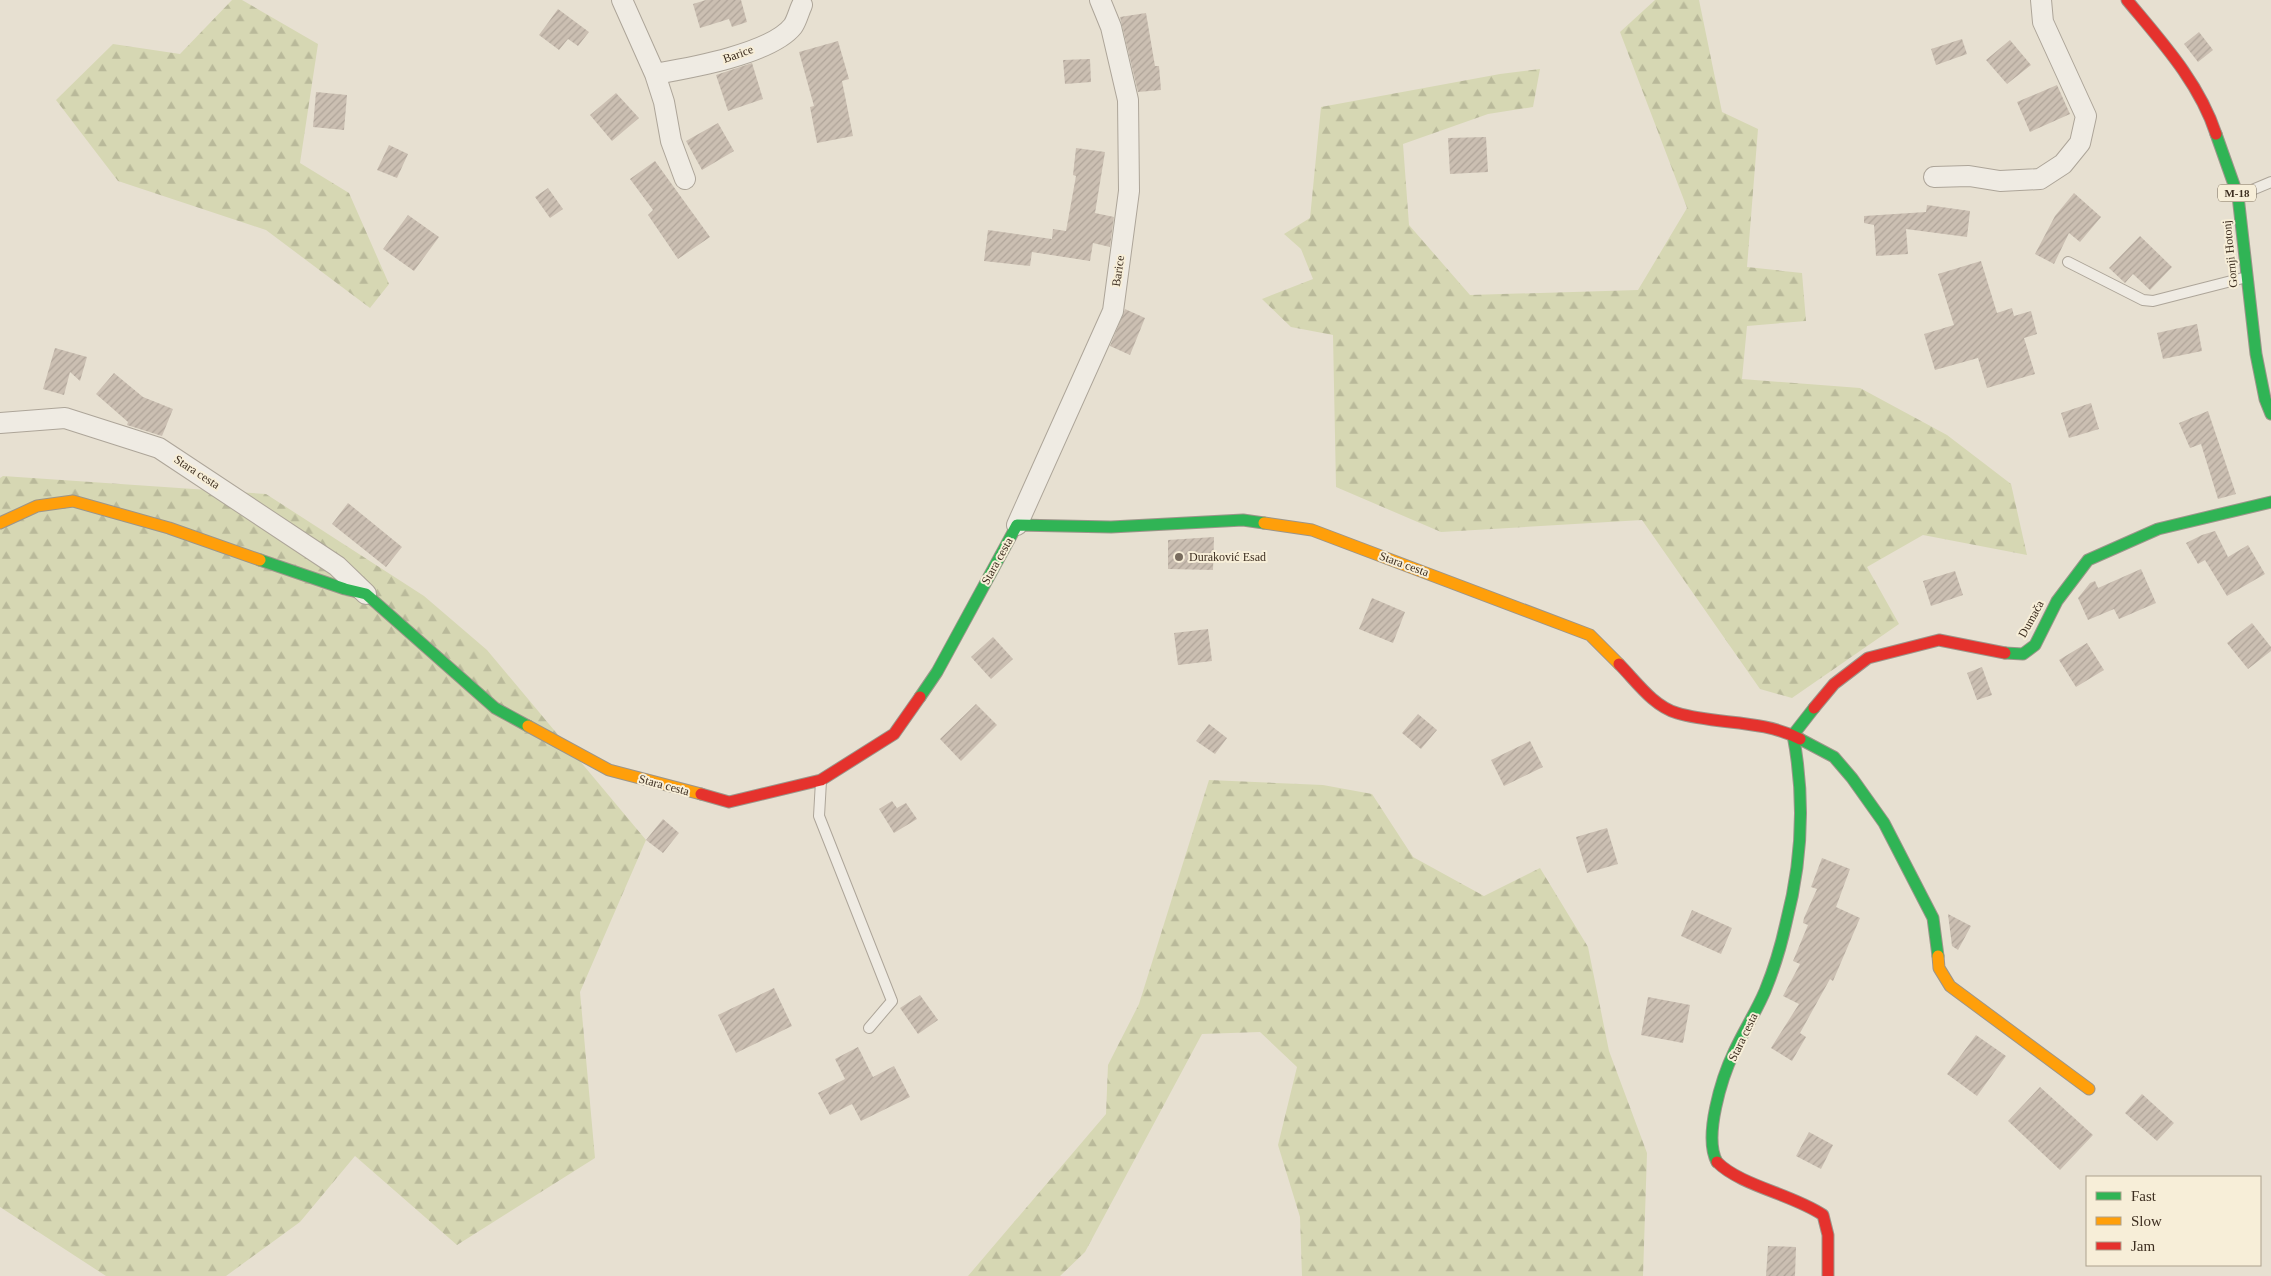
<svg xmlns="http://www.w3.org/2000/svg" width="2271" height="1276" font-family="Georgia,serif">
<defs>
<pattern id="forest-firs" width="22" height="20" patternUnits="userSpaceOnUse" patternTransform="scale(1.25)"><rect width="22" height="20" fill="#d6d7b3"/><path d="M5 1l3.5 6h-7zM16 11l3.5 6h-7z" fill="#b9b99a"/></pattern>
<pattern id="building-hatch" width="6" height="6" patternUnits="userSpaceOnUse" patternTransform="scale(1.25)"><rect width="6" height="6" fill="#cbbfb2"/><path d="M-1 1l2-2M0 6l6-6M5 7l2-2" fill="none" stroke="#afa499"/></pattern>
</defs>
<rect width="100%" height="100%" fill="#e7e0d1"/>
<path fill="url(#forest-firs)" d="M232 0H242L318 44 300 163 349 193 389 284 370 308 266 230 118 181 56 100 113 44 180 54Z
M1655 0H1699L1722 112 1758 129 1747 267 1802 273 1806 321 1747 326 1742 379 1860 388 1947 435 2011 484 2027 555 1923 535 1867 567 1899 624 1792 698 1760 689 1642 520 1441 532 1336 487 1333 335 1291 327 1262 299 1313 279 1301 249 1284 234 1310 218 1321 107 1500 74 1540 69 1533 107 1488 114 1403 144 1409 225 1470 295 1638 290 1687 208 1620 32Z
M3 476 266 494 424 596 487 650 646 840 580 992 595 1158 457 1245 355 1156 300 1222 226 1276H106L0 1207V478Z
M1209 780 1323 785 1372 794 1413 857 1484 896 1540 868 1588 947 1609 1051 1647 1153 1643 1276H1302L1300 1217 1278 1145 1297 1067 1260 1032 1202 1034 1085 1252 1060 1276H968L1106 1114 1108 1065 1139 1004Z"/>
<path fill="url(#building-hatch)" d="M706 0H741L747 22 732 27 729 19 700 28 693 4Z
M558 9 589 32 578 46 568 39 559 50 539 35Z
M1146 13 1155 66H1159L1161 90 1138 92 1120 17Z
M2199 32 2213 50 2198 62 2184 44Z
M1962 39 1967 54 1936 65 1931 49Z
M2010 40 2031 65 2007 84 1986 60Z
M838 41 849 79 842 81 853 136 817 143 810 107 814 106 799 52Z
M1090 59 1091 82 1065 84 1063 60Z
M752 63 763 99 728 111 716 75Z
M2057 85 2070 114 2030 132 2017 102Z
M316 92 347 95 344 130 313 127Z
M616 93 639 118 612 141 590 115Z
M718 123 734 151 702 170 686 141Z
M1486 137 1488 172 1450 174 1448 138Z
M389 145 408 154 397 178 377 170Z
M1076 148 1105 152 1095 213 1114 217 1110 247 1093 243 1090 261 1032 252 1030 266 984 261 988 230 1052 239 1053 229 1066 231 1076 176 1073 175Z
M655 161 710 237 678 259 648 215 653 210 630 179Z
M548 188 563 209 550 218 535 197Z
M2074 193 2101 217 2080 242 2069 233 2054 264 2035 254 2055 216Z
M1927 205 1970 211 1967 237 1906 229 1908 254 1876 256 1874 225 1864 223V216L1926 212Z
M408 215 439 237 414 271 383 249Z
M2140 236 2172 267 2150 290 2133 274 2125 283 2109 268Z
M1981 261 1997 313 2012 308 2014 316 2031 311 2037 334 2024 338 2035 374 1987 388 1978 358 1935 370 1924 334 1954 325 1938 274Z
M1125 309 1145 318 1130 355 1110 346Z
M2197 324 2202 351 2163 359 2157 333Z
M55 348 87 357 80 381 70 372 64 395 43 389Z
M114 373 143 397 173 409 162 436 127 425 128 422 96 394Z
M2091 403 2099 429 2069 438 2061 413Z
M2208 411 2236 494 2218 499 2201 444 2190 448 2179 423Z
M348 503 402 547 386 567 332 524Z
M2215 531 2228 557 2248 545 2265 574 2227 596 2205 560 2198 564 2186 543 2202 535Z
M1214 537 1213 570 1168 569V540Z
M2141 569 2156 603 2119 619 2114 609 2088 620 2078 598 2090 583 2095 581 2098 588Z
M1955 571 1963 595 1931 606 1923 581Z
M1372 598 1405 612 1393 643 1359 629Z
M2252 623 2271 647V651L2248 669 2227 643Z
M1208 629 1212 661 1178 665 1174 633Z
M993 637 1013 659 991 679 971 657Z
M2087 643 2104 670 2076 687 2059 660Z
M1982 667 1992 695 1977 700 1967 673Z
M976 704 997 725 961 761 940 739Z
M1418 714 1437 730 1421 749 1402 733Z
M1209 724 1227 738 1215 754 1196 741Z
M1530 741 1543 767 1504 786 1491 760Z
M892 801 897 808 906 803 917 819 894 833 879 809Z
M663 819 679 833 663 853 646 840Z
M1607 828 1618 864 1587 873 1576 837Z
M1822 858 1850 869 1836 907 1860 918 1833 981 1830 979 1800 1033 1806 1037 1792 1061 1771 1048 1799 1004 1783 996 1800 964 1793 961 1808 925 1803 923 1804 918 1817 889 1811 887Z
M1692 910 1732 928 1721 954 1681 936Z
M1948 914 1971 926 1958 950 1952 946Z
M774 988 792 1026 736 1053 718 1015Z
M920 995 938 1020 918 1034 900 1008Z
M1648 997 1690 1005 1683 1043 1641 1035Z
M1976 1035 2006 1056 1977 1096 1947 1074Z
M858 1047 873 1077 894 1066 910 1097 861 1121 852 1104 830 1115 818 1093 845 1079 835 1059Z
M2040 1087 2093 1135 2060 1170 2008 1121Z
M2142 1094 2174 1123 2157 1141 2125 1113Z
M1809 1132 1833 1145 1821 1169 1796 1156Z
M1768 1246 1796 1247 1795 1276H1766Z"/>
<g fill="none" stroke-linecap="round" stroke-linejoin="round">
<defs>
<path id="lane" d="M2240 195 2271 182
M2068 262 2143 300 2153 301 2247 277
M821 781 819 816 892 1001 869 1028"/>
<path id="street" d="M622 0 655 74 664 102 671 141 685 179
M655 74C689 68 771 54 793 26 797 20 799 11 802 5
M1934 177 1969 176 2000 181 2040 179 2063 164 2080 143 2086 116 2043 22 2041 0
M0 423 65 418 159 448 337 566 366 594
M1017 525 1113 311 1129 191 1128 100 1111 27 1100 0"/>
<path id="fast" d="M2216 134 2238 196 2256 354 2265 399 2271 414
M260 560 345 589 366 594 495 708 528 726
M2005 653 2023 654 2035 645 2057 601 2088 560 2158 529 2271 502
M920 697 937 672 1017 525 1111 527 1243 520 1264 523
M1800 739 1834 757 1852 778 1884 823 1933 918 1938 956
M1717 1162C1703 1137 1722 1077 1734 1052 1743 1032 1756 1012 1765 991 1774 969 1781 946 1786 923 1802 862 1805 797 1793 735L1814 708"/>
<path id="slow" d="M0 523 37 506 73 501 169 528 260 560
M1264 523 1312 530 1590 635 1619 664
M528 726 609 770 701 794
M1938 956 1939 968 1950 986 2089 1089"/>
<path id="jam" d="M2127 0C2161 41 2199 82 2216 134
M1619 664C1636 681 1653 706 1677 713 1717 725 1762 719 1800 739
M1814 708 1834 684 1868 658 1939 640 2005 653
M701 794 729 802 821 780 894 734 920 697
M1717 1162C1741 1186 1792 1194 1823 1215L1828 1235V1276"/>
</defs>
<use href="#lane" stroke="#ada599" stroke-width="12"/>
<use href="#street" stroke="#ada599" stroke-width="22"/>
<use href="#fast" stroke="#9c958a" stroke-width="13"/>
<use href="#slow" stroke="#9c958a" stroke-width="13"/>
<use href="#jam" stroke="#9c958a" stroke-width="13"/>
<use href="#lane" stroke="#efebe3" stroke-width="10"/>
<use href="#street" stroke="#efebe3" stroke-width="20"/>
<use href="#fast" stroke="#30b455" stroke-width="11"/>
<use href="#slow" stroke="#ff9f0a" stroke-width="11"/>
<use href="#jam" stroke="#e5322d" stroke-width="11"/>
</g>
<circle fill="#786c5e" stroke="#f7eed8" stroke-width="2" cx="1179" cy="557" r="5"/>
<g text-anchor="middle" stroke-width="4" stroke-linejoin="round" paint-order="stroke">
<rect fill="#f7eed8" stroke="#756857" stroke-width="1" x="2218" y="184.5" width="38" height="17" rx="4"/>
<g font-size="11" font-weight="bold" fill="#3d2e20">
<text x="2237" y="197">M-18</text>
</g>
<g font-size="12" fill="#3d2e20" stroke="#f7eed8">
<text transform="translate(738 54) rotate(-20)" y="4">Barice</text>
<text transform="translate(2230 254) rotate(-96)" y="4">Gornji Hotonj</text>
<text transform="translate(1118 271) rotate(-82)" y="4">Barice</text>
<text transform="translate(197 472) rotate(33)" y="4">Stara cesta</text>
<text transform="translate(997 561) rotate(-61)" y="4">Stara cesta</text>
<text transform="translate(1404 564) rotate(20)" y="4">Stara cesta</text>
<text transform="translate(2031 619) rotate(-61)" y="4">Dumača</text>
<text transform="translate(664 785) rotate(15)" y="4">Stara cesta</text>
<text transform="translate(1743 1037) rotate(-64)" y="4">Stara cesta</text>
</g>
<g font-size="12" fill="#3d2e20" stroke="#f7eed8" text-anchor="start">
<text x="1189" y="561">Duraković Esad</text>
</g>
</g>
<rect x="2086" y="1176" width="175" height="90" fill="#f7eed8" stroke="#ada18e"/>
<rect x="2096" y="1192" width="25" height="8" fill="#30b455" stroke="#ada18e"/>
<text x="2131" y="1201" font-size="15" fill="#3d2e20">Fast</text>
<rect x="2096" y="1217" width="25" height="8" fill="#ff9f0a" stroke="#ada18e"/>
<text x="2131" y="1226" font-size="15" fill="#3d2e20">Slow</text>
<rect x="2096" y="1242" width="25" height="8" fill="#e5322d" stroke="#ada18e"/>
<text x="2131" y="1251" font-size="15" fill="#3d2e20">Jam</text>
</svg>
